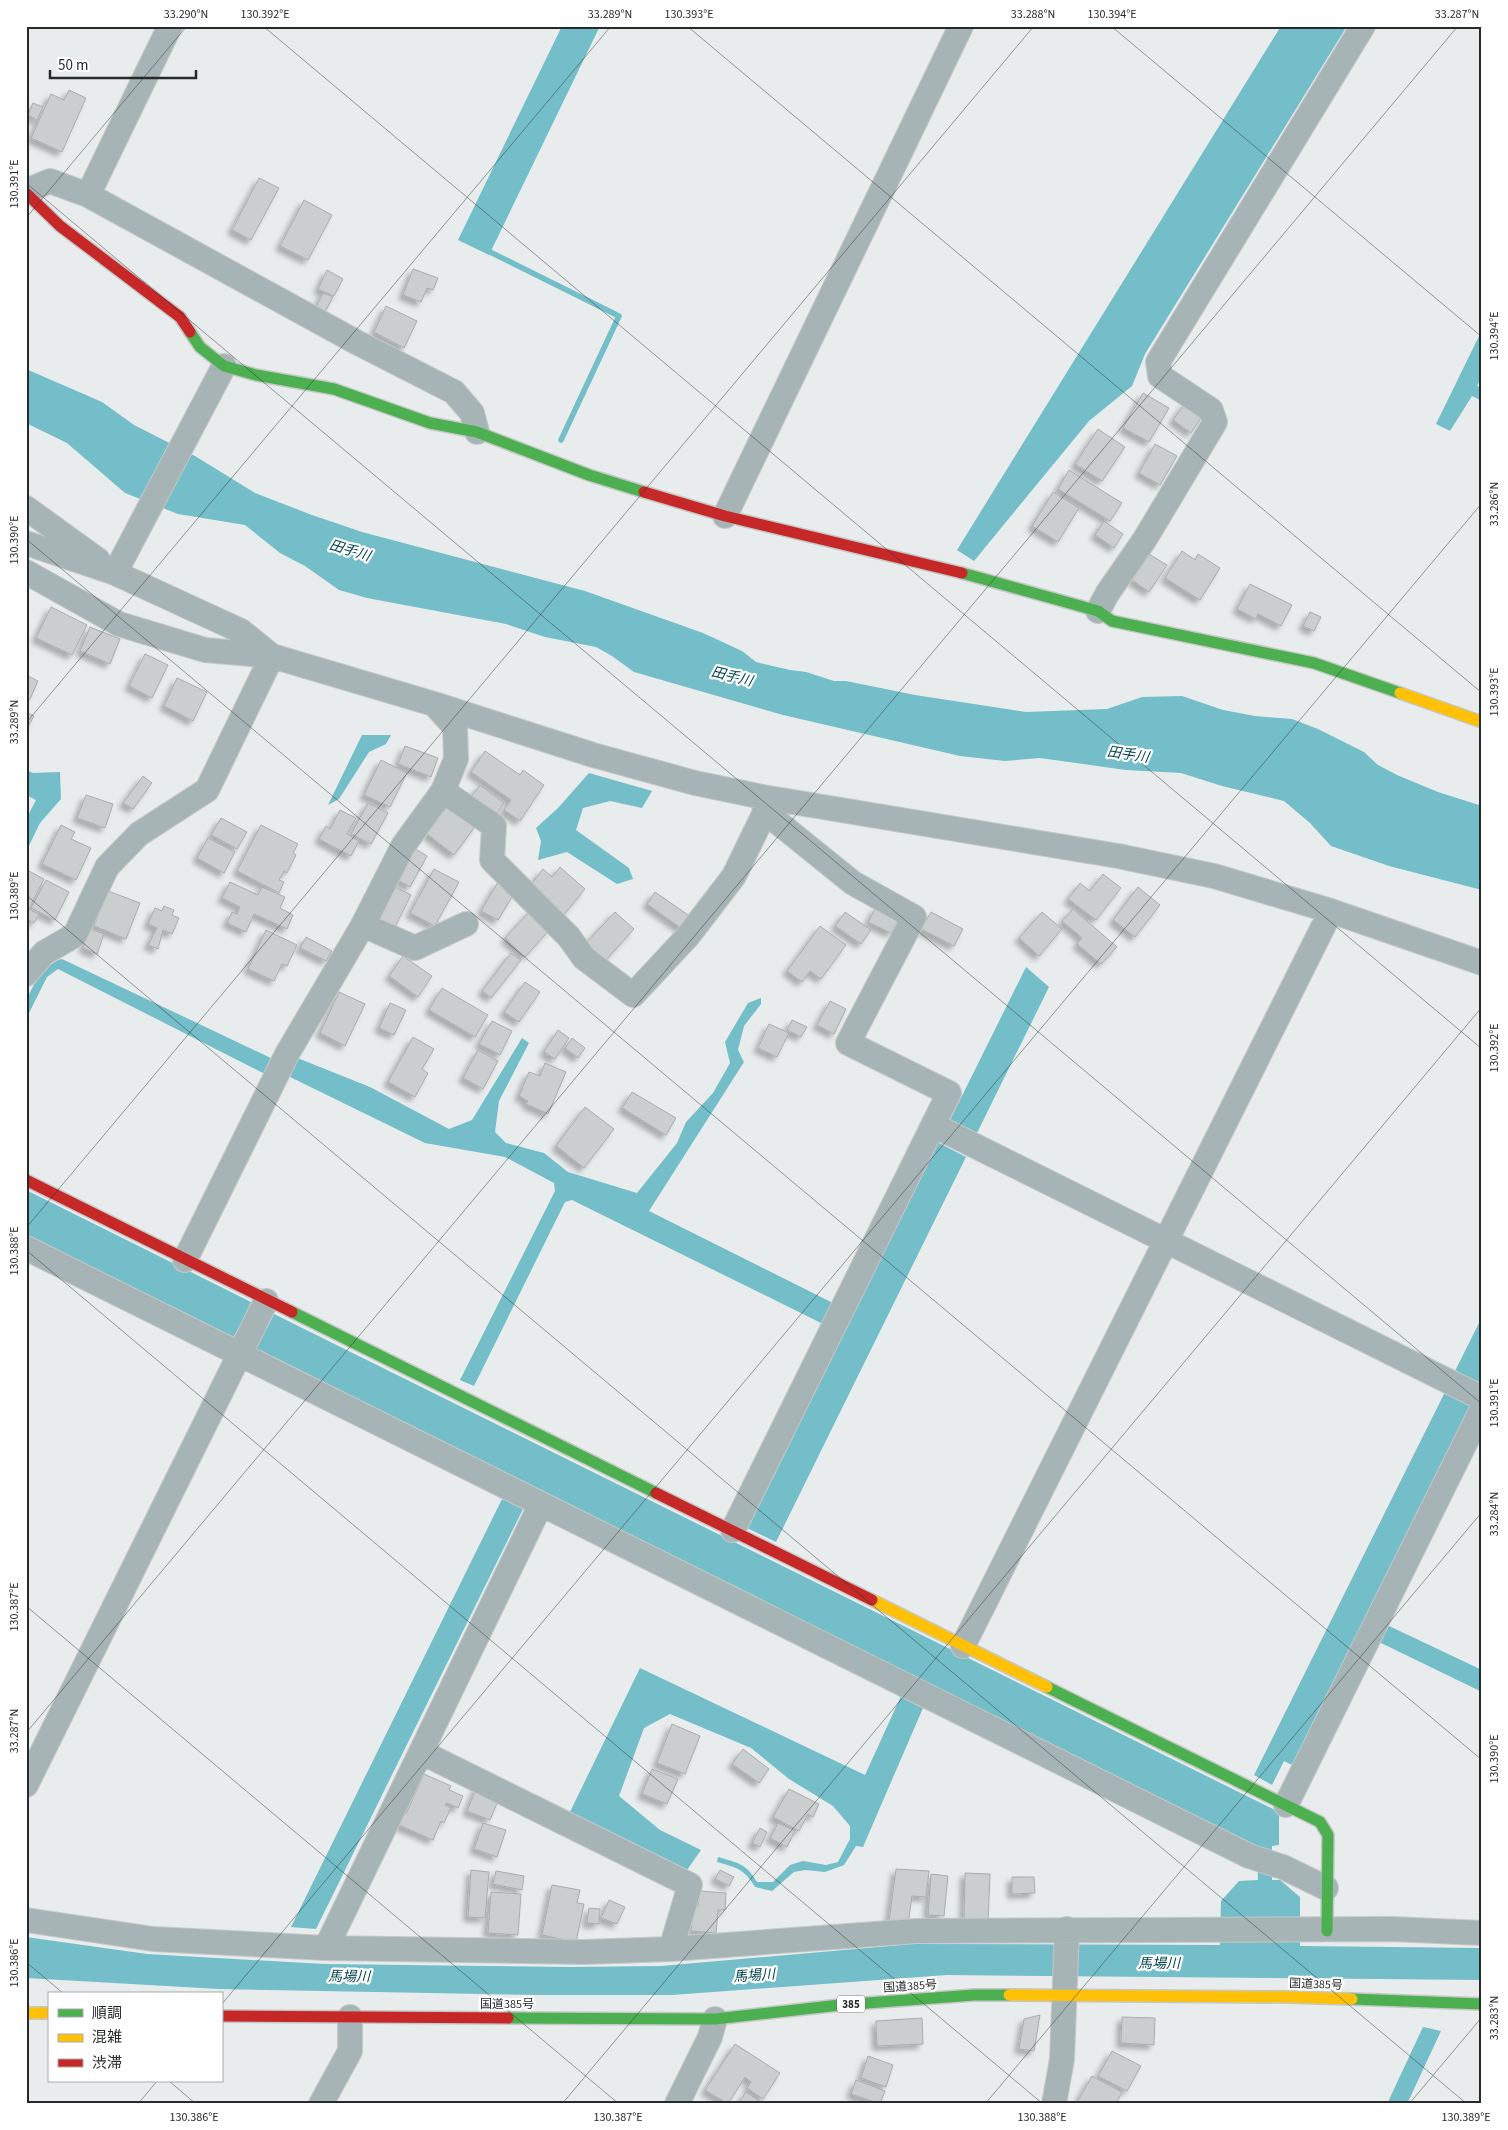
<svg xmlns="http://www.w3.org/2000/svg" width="1508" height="2130" font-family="'Source Sans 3','Noto Sans JP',sans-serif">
<defs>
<filter id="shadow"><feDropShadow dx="-4.5" dy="4.5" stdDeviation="2.5" flood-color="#0004"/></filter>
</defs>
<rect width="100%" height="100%" fill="#e8ecec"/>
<path fill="#73bec8" d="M562 26H600L489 255 458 240Z
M1281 26H1347L1145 354 1132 386 1089 421 974 561 957 550Z
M1482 330V376L1477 386 1482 388V401L1472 396 1450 431 1436 424Z
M26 369 102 402 134 425 195 456 255 493 312 515 362 532 585 591 703 633 742 651 756 662 790 670 806 672 834 681H846L915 695 1026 712 1107 709 1142 697 1182 696 1223 710 1255 716 1292 719 1318 729 1364 752 1378 765 1397 775 1438 792 1482 806V890L1389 866 1331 846 1310 823 1284 801 1222 786 1181 773 1126 770 1040 758 1005 761 960 756 783 715 634 672 612 656 596 647 545 637 506 624 367 598 339 590 305 566 280 553 245 525 178 514 125 493 67 443 26 423Z
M362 735H391L386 744 369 752 339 799 328 805Z
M26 770 33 773 60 772 61 799 40 823 26 852V819L36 800 26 795Z
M589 773 652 791 642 808 610 801 583 808 576 830 629 868 633 879 617 884 567 852 538 860 541 841 536 828 558 808Z
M62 959 273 1059 265 1074 58 969 47 977 26 1019C26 1014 25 1008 26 1003 30 988 46 962 62 959Z
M1026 967 1049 987 976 1135 949 1122Z
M761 998V1004L744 1026 738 1050 744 1062 649 1211 833 1303 823 1324 572 1200 565 1202 474 1386 460 1380 555 1191 554 1183 505 1157 425 1143 286 1075 295 1057 370 1087 449 1129 472 1120 522 1038 529 1043 499 1101 495 1132 506 1143 544 1153 568 1172 637 1193 677 1143 686 1122 713 1093 730 1063 725 1042 748 1003Z
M937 1142 966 1157 776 1542 747 1528Z
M26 1190 251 1302 244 1317 267 1328 274 1314 1279 1812V1845L1272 1846V1880H1280L1300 1897V1946L1482 1948V1980L947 1975 672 1995H540L219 1989 26 1978V1937L147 1954 324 1964 571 1967 661 1966 912 1944 1220 1945 1221 1901 1239 1881 1258 1880 1257 1845 1248 1846 254 1353 261 1339 239 1327 231 1342 26 1239Z
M1482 1317V1383L1453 1375Z
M1447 1388 1473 1406 1294 1766 1284 1761 1272 1785 1254 1775Z
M503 1497 524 1507 316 1929 291 1927Z
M1387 1625 1482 1670V1692L1379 1642Z
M640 1668 865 1775 901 1696 923 1708 863 1847 856 1846 844 1865 825 1872 805 1870 794 1872 772 1891 755 1887C744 1869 738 1868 717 1862L718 1857C738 1863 746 1863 757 1882H773L790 1865 803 1861 826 1865 838 1862 850 1839V1826L833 1806 789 1779 751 1748 670 1714 644 1728 619 1796 660 1830 701 1850 685 1873 569 1814Z
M1423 2027 1441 2031 1407 2104H1387Z"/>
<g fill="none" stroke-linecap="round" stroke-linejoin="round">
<path stroke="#73bec8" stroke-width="5.5" d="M488 251 619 316 561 440"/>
</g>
<path fill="#cbcece" stroke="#a9acac" filter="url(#shadow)" d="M69 90 86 98 62 152 31 138 51 94 64 100Z
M33 103 43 107 37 120 28 115Z
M259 178 279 188 251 240 232 230Z
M304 200 332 215 308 260 280 246Z
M413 269 438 278 433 290 427 288 421 302 403 295Z
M327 270 343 279 334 296 318 289Z
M323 293 333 297 325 312 316 307Z
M386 306 417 321 404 348 374 332Z
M1143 393 1169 408 1149 442 1123 428Z
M1185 403 1203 415 1191 433 1173 420Z
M1098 429 1125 447 1102 481 1075 464Z
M1155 444 1177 456 1160 485 1139 473Z
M1069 470 1122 503 1110 521 1058 489Z
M1053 492 1079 508 1058 542 1032 526Z
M1104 521 1123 534 1114 548 1095 535Z
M1182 551 1195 560 1198 554 1220 568 1200 600 1165 578Z
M1149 554 1167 565 1149 592 1132 580Z
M1250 584 1292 605 1281 626 1258 614 1256 619 1237 609Z
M51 607 87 625 72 655 36 638Z
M1310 612 1321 617 1314 631 1303 626Z
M90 627 120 639 110 664 80 651Z
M145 654 168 665 152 698 129 686Z
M26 675 38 681 30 699 26 697Z
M177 678 207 692 193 721 164 706Z
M26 712 34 716 26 730Z
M405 746 438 758 431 777 398 764Z
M485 751 520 775 523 770 544 785 520 821 504 810 511 800 471 772Z
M381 760 407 773 390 807 364 795Z
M143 776 152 783 133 809 123 803Z
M480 785 504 803 494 817 470 798Z
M86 795 113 804 105 828 77 818Z
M368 803 388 813 371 844 351 834Z
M450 803 477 824 454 855 427 834Z
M340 810 356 818 347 834 359 841 351 856 319 839 326 826 330 829Z
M221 818 247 832 237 849 211 835Z
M61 825 75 832 71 839 91 848 76 880 42 864Z
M261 825 298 844 293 853 296 855 287 873 284 871 279 880 284 882 279 893 237 871Z
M208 838 235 852 224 873 197 858Z
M414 848 427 856 410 887 396 879Z
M560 867 585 889 562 917 528 888 543 869 552 877Z
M434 869 459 882 435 926 410 913Z
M29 871 44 879 29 909 39 914 34 923 26 919V877Z
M1103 874 1121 888 1096 920 1068 899 1080 883 1090 891Z
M46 880 69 892 55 920 31 908Z
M230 882 258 895 262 887 285 897 280 908 293 915 287 929 254 914 246 932 227 923 232 912 237 914 240 907 222 898Z
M498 882 515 892 498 920 481 911Z
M393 886 411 895 395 927 378 918Z
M1138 887 1160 905 1135 937 1113 920Z
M108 891 140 903 126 939 94 926Z
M655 892 691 917 682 929 647 904Z
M164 906 174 910 172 915 179 918 172 934 163 930 158 949 148 945 157 928 148 924 155 908 162 911Z
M876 907 899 919 891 933 868 922Z
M1073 909 1117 947 1101 964 1077 944 1082 938 1062 921Z
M531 910 551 928 525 957 505 938Z
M615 912 634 929 604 962 585 944Z
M845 912 871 930 861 944 835 926Z
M931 912 963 929 954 946 921 929Z
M1042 912 1062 929 1039 956 1019 938Z
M820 926 846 945 821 979 810 971 802 982 787 971Z
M90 929 104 934 97 954 83 948Z
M266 930 297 945 287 966 282 964 274 981 248 969Z
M306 937 332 951 326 961 300 948Z
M511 953 521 960 491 998 482 991Z
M403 956 432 976 418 997 389 976Z
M525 982 540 992 519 1022 504 1012Z
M442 988 488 1015 475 1037 429 1010Z
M339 992 365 1004 345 1046 320 1033Z
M830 1001 846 1009 834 1034 817 1025Z
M390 1003 406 1010 394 1035 379 1028Z
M792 1020 807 1027 801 1037 787 1030Z
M492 1021 512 1031 500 1055 479 1044Z
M769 1024 789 1033 777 1057 758 1048Z
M558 1030 569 1038 555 1059 544 1052Z
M413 1037 434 1049 422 1069 428 1073 415 1097 388 1082Z
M572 1038 585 1048 578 1058 565 1048Z
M478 1050 498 1061 483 1089 463 1078Z
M545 1063 566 1072 548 1114 526 1104 528 1101 519 1096 529 1072 540 1076Z
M632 1092 676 1118 666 1135 622 1108Z
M585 1107 614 1129 584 1168 556 1146Z
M672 1724 700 1736 685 1774 657 1763Z
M743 1749 769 1769 759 1783 732 1764Z
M652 1769 678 1779 667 1804 642 1794Z
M424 1774 451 1786 449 1790 463 1796 458 1808 447 1803 445 1805 451 1808 444 1823 441 1821 433 1840 394 1823 400 1811 406 1814Z
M477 1786 500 1796 490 1820 467 1811Z
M789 1789 819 1804 813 1817 808 1814 799 1831 773 1817Z
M483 1823 506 1830 497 1857 474 1849Z
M778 1823 795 1831 787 1847 770 1838Z
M760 1828 767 1832 760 1847 752 1843Z
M896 1869 929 1871 926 1897 912 1896 908 1925 889 1922Z
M471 1870 489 1872 485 1918 468 1917Z
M720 1870 734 1877 729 1886 715 1879Z
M496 1871 524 1876 522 1890 493 1884Z
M965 1873 990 1874 988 1922 964 1921Z
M931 1874 948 1876 944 1916 928 1915Z
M1012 1877H1034L1035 1893 1012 1894Z
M552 1885 580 1890 577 1903 584 1904 576 1942 542 1935Z
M700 1891 726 1893 725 1910H718L716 1933 691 1931 693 1906H698Z
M491 1892 521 1894 518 1935 488 1933Z
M609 1900 625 1907 617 1924 601 1918Z
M589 1908 600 1909 599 1924 587 1923Z
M1040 2015 1034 2051 1019 2049 1024 2019Z
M1122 2017 1155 2018 1154 2045 1121 2043Z
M922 2018 923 2044 877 2046 876 2021Z
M735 2044 780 2073 763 2099 747 2088 751 2082 745 2077 728 2104 705 2090Z
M1112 2051 1141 2066 1127 2091 1098 2076Z
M868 2056 893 2065 886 2087 861 2078Z
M1092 2076 1122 2092 1116 2104H1076Z
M856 2080 885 2091 880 2104 851 2094Z
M746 2092 762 2103V2104H744L740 2101Z"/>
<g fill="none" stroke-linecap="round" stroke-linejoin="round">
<defs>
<path id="street" d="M26 191 50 181 88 195 358 343 454 392 472 413 477 432
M88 195 170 26
M26 508 98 560
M725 516 961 26
M26 543 115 573 241 631 272 656 434 704 593 755 695 783 763 797 1118 856 1214 876 1331 911 1482 963
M26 572 119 624 205 650 272 656 207 790 139 834 107 867 75 935 44 953 26 974
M115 573 224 366
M1098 611 1107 594 1145 539 1215 422 1211 410 1160 376 1158 362 1363 26
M434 704 455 727 456 759 443 791 403 846 363 925 415 948 466 924
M443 791 494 826 492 860 569 937 584 958 633 995 688 936 734 876 765 812 763 798
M933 1125 1482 1398
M26 1248 1249 1856 1283 1867 1326 1888
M185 1260 287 1054 363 925
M733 1530 949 1093 848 1043 914 917 853 883 765 812
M963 1646 1331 911
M421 1752 690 1885 671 1949
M26 1785 266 1301
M1286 1805 1482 1409
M26 1920 153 1939 326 1948 584 1952 671 1949 916 1931 1391 1929 1482 1933
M326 1948 541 1504
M321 2104 350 2051V2017
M677 2104 710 2037 715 2019
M1054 2104 1062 2059 1067 1929"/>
<path id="fast" d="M190 332 200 347 224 366 256 375 334 389 430 423 477 432 589 475 644 492
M962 573 1098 611 1112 621 1314 663 1400 693
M292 1312 656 1493
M1047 1687 1320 1822 1328 1835 1327 1931
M1352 1999 1482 2004
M508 2018 715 2019 840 2005 974 1995H1009"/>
<path id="slow" d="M1400 693 1482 722
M872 1600 1047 1687
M1009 1995 1288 1997 1352 1999
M26 2013H49"/>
<path id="jam" d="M26 193 60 226 180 317 190 332
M644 492 725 516 962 573
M26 1180 292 1312
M656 1493 872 1600
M221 2016 508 2018"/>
</defs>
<use href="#street" stroke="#c6c8c8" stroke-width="26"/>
<use href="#fast" stroke="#c6c8c8" stroke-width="14"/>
<use href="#slow" stroke="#c6c8c8" stroke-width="14"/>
<use href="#jam" stroke="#c6c8c8" stroke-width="14"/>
<use href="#street" stroke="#a6b4b5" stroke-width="24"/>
<use href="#fast" stroke="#4caf50" stroke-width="11"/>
<use href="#slow" stroke="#ffc107" stroke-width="11"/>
<use href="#jam" stroke="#c62828" stroke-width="11"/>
</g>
<path fill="none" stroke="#272a2a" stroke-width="1" stroke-opacity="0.45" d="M263 26 1482 1049M687 26 1482 693M1111 26 1482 337M26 183 1482 1404M26 218 187 26M26 539 1482 1760M26 723 611 26M26 895 1467 2104M26 1228 1034 26M26 1250 1043 2104M26 1606 619 2104M26 1733 1458 26M26 1962 64 1994M221 2005 1482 503M169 2081 196 2104M138 2104 157 2081M562 2104 1482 1007M985 2104 1482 1512M1409 2104 1482 2017"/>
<g text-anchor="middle" stroke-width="4.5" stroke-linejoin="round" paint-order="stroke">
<rect fill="#fff" stroke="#686a6a" stroke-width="1" x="837" y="1995.5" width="28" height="17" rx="4"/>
<g font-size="11" font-weight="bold" fill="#272a2a">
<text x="851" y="2008">385</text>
</g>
<g font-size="12" fill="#272a2a" stroke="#fff">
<text transform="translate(1316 1984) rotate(2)" y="4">国道385号</text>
<text transform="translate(910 1986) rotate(-4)" y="4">国道385号</text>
<text x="507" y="2008">国道385号</text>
</g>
<g font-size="14" font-style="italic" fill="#01454c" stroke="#fff">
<text transform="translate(350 550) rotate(17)" y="5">田手川</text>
<text transform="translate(732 676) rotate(14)" y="5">田手川</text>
<text transform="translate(1128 754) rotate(9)" y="5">田手川</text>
<text x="1159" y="1968">馬場川</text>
<text transform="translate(754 1975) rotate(-4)" y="5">馬場川</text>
<text transform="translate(349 1976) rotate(1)" y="5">馬場川</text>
</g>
</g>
<rect width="1508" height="2130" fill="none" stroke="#ffffff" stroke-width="55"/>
<rect x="48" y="1992" width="175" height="90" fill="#ffffff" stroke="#a9aaaa"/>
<rect x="58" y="2009" width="25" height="8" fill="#4caf50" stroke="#a9aaaa"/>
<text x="92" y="2018" font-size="15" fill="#272a2a">順調</text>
<rect x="58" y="2034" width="25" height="8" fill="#ffc107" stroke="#a9aaaa"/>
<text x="92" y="2042" font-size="15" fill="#272a2a">混雑</text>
<rect x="58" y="2059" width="25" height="8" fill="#c62828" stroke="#a9aaaa"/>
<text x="92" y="2068" font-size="15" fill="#272a2a">渋滞</text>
<path d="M50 70v8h146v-8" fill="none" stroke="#272a2a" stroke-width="2.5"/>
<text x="58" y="70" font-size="15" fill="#272a2a" stroke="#ffffff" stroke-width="4" paint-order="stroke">50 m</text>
<rect x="28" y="28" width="1452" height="2074" fill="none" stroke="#272a2a" stroke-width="2"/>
<g font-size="12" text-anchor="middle" fill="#272a2a">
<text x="186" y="18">33.290°N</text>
<text x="265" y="18">130.392°E</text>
<text x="610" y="18">33.289°N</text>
<text x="689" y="18">130.393°E</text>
<text x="1033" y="18">33.288°N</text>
<text x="1112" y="18">130.394°E</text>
<text x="1457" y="18">33.287°N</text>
<text transform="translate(14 184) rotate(-90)" y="4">130.391°E</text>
<text transform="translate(1494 336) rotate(-90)" y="4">130.394°E</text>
<text transform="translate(1494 504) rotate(-90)" y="4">33.286°N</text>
<text transform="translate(14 540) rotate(-90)" y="4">130.390°E</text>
<text transform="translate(1494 692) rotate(-90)" y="4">130.393°E</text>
<text transform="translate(14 722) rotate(-90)" y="4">33.289°N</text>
<text transform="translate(14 896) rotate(-90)" y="4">130.389°E</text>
<text transform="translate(1494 1048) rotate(-90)" y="4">130.392°E</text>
<text transform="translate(14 1251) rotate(-90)" y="4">130.388°E</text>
<text transform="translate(1494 1403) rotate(-90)" y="4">130.391°E</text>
<text transform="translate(1494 1514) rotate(-90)" y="4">33.284°N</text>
<text transform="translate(14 1607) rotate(-90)" y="4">130.387°E</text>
<text transform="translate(14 1731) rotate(-90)" y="4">33.287°N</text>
<text transform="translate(1494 1759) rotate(-90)" y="4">130.390°E</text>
<text transform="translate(14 1963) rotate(-90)" y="4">130.386°E</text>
<text transform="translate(1494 2018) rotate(-90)" y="4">33.283°N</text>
<text x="194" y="2121">130.386°E</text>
<text x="618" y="2121">130.387°E</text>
<text x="1042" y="2121">130.388°E</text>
<text x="1466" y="2121">130.389°E</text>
</g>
</svg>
